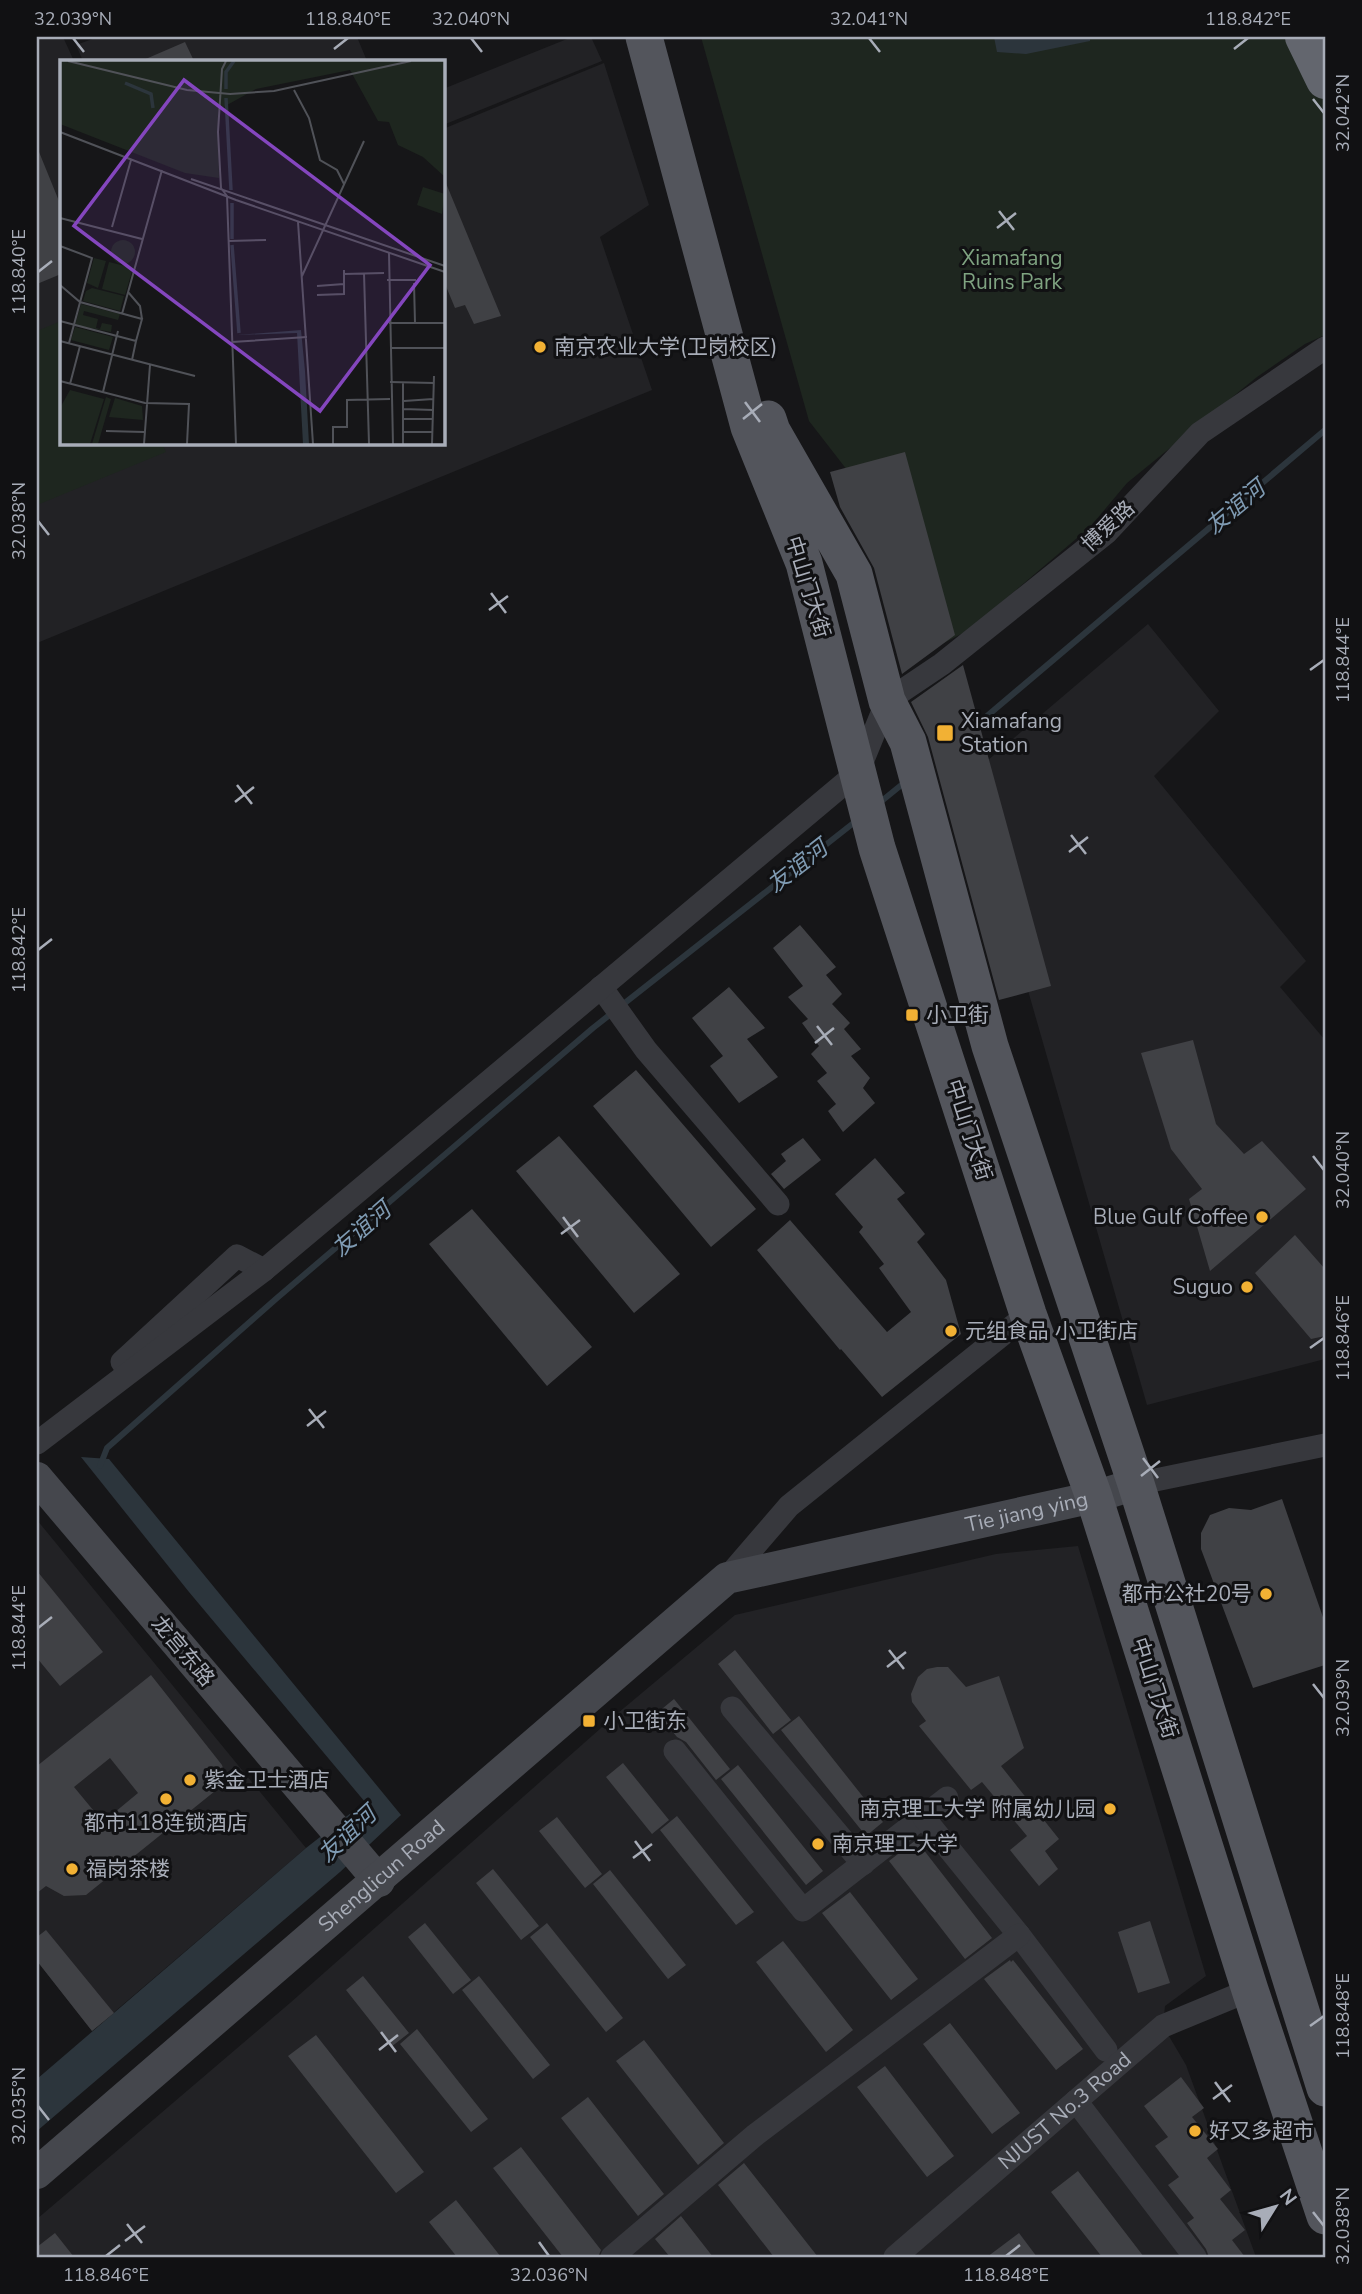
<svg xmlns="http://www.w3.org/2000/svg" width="1362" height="2294" font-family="'Nunito Sans','Noto Sans SC',sans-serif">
<rect width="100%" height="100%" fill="#161618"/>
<path fill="#222225" d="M37 37H63L74 61H61V443H443V129L604 63 649 205 600 237 652 390 37 643Z
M98 37H357L367 61H83L76 45Z
M572 37H591L602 61 443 125V89Z
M1148 624 1219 711 1154 776 1306 961 1280 987 1325 1040V1359L1147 1405 967 778Z
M37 1520 306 1848 92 2031 37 1961Z
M1078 1546 1206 1976 1165 2006 1163 2026 1186 2065 1256 2257H37V2219L290 2003 618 1713 735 1615 996 1554Z"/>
<path fill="#1e261f" d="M701 37H1325V335L1305 344 1257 377 1127 483 1090 527 969 630 934 648 896 533 809 421Z
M61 321V443H162L166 452 37 505V331Z"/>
<path fill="#2c353c" d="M994 37H1090V41L1026 54 997 52Z
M81 1457 109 1459 401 1815 340 1872 37 2131V2079L306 1848 365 1802 189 1592Z"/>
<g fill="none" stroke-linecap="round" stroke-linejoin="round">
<path stroke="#2c353c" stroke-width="6" d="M974 727 1325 430
M878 804 905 782
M100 1466 107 1448 277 1298 593 1028 856 821"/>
</g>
<path fill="#404145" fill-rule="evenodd" d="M185 42 194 61H141Z
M37 147 61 206V274L37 284Z
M443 176 501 316 474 324 465 305 455 308 443 279Z
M905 452 955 635 902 674 874 568 840 507 830 472Z
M963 665 1051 986 999 1000 928 737 911 702Z
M800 925 836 967 826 975 842 994 832 1004 850 1023 844 1029 861 1049 851 1056 870 1078 863 1088 875 1103 843 1132 828 1111 836 1104 817 1081 827 1073 811 1054 819 1046 802 1023 808 1019 788 997 803 986 773 948Z
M729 987 765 1028 747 1039 778 1077 739 1103 710 1066 723 1056 692 1018Z
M1193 1040 1216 1124 1244 1154 1262 1141 1306 1189 1210 1271 1189 1199 1202 1189 1171 1149 1141 1053Z
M636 1070 756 1209 711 1247 593 1106Z
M559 1136 680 1274 634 1313 516 1171Z
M803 1138 821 1160 784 1189 771 1174 786 1161 781 1154Z
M875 1158 905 1193 897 1199 925 1234 917 1242 946 1280 961 1334 882 1397 841 1349 840 1350 757 1250 790 1220 887 1332 911 1312 879 1268 884 1264 859 1232 863 1227 835 1194Z
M472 1209 592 1347 547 1386 429 1244Z
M1295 1235 1325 1269V1336L1311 1339 1255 1273Z
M1282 1499 1325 1623V1665L1253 1688 1201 1549V1533L1210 1515 1229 1508 1251 1510Z
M37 1571 103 1652 60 1686 37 1658Z
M735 1650 791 1720 773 1734 718 1664Z
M937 1667H948L966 1687 999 1676 1024 1748 1001 1766 1059 1839 1045 1851 1058 1869 1039 1886 1010 1850 1027 1836 982 1782 971 1790 919 1726 926 1721 912 1702 911 1694 918 1677 927 1669Z
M151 1675 222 1765 226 1777 220 1787 86 1895 64 1896 46 1886 37 1893V1766ZM110 1758 138 1793 103 1822 74 1787Z
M674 1699 730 1769 716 1780 686 1742 677 1737 657 1713Z
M799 1716 883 1822 866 1836 781 1730Z
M623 1763 669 1820 652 1834 606 1777Z
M738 1765 823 1871 806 1885 721 1779Z
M677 1816 754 1912 736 1925 660 1830Z
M557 1817 602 1874 585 1888 539 1831Z
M916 1840 992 1938 965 1959 889 1861Z
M493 1869 539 1926 521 1940 476 1883Z
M610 1870 686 1965 668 1979 593 1884Z
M850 1892 918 1979 891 2000 822 1913Z
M1150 1921 1170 1983 1138 1993 1118 1932Z
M425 1923 471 1980 453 1994 408 1937Z
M547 1923 623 2018 606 2032 530 1937Z
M46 1930 114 2013 92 2031 37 1961V1937Z
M783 1941 853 2030 826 2052 756 1962Z
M1010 1960 1011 1962 1013 1960 1083 2049 1056 2070 984 1979Z
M363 1976 409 2033 391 2047 346 1990Z
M479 1976 550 2065 533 2079 462 1990Z
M950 2023 1020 2113 992 2134 923 2044Z
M417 2029 488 2119 471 2132 400 2044Z
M316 2035 424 2172 396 2193 288 2056Z
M644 2040 724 2143 698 2165 616 2061Z
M885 2066 954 2156 927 2177 857 2087Z
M1181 2077 1204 2108 1192 2117 1218 2149 1207 2158 1231 2190 1220 2199 1245 2230 1232 2240 1245 2257H1209L1206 2249 1187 2223 1194 2218 1168 2185 1179 2177 1155 2146 1168 2137 1144 2106Z
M588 2097 664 2194 638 2216 561 2118Z
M521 2147 601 2250 598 2257H563L493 2168Z
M744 2163 818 2257H774L718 2185Z
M1078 2171 1144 2257H1102L1051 2192Z
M456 2200 501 2257H457L429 2222Z
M681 2216 713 2257H670L655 2239Z
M55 2233 74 2257H37V2247Z
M1019 2233 1037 2257H987Z"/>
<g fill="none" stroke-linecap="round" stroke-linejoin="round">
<g stroke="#37383d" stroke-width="23">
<path d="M601 987 646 1050 778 1204"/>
<path d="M122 1362 237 1256 264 1270"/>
<path d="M37 1443 264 1270 858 772 887 701 942 664 1106 533 1200 433 1325 348"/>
<path d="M1136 1484 1325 1445"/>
<path d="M727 1578 789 1506 1028 1314"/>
<path d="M732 1708 863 1864"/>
<path d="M675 1751 803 1910 947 1798"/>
<path d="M924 1818 1019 1935 1106 2050"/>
<path d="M1076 2101 1195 2257"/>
<path d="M612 2257 754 2136 1019 1935"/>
<path id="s1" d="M895 2257 1163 2026 1250 1990"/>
</g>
<g stroke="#45474d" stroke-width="32">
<path d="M37 1478 379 1881"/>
<path id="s2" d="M37 2173 727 1578 1094 1497 1136 1484"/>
</g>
<path stroke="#53555c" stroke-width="37" d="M644 37 749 427 804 563 877 848 1028 1314 1094 1497 1250 1990 1325 2216
M768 419 772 431 854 574 887 701 908 742 990 1046 1136 1484 1325 2088"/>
<path stroke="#63666e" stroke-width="38" d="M1304 37 1325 80"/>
</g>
<path fill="none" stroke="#a8adb8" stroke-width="2.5" d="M73 38 84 52M471 38 482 52M869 38 880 52M334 49 348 38M1234 49 1248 38M1313 99 1324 113M999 211 1014 230M997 228 1016 213M38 272 52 261M745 402 760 422M743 419 762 404M38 521 49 535M491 593 506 613M489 610 508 596M1310 670 1324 660M237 785 252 804M235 802 254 787M1071 835 1086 854M1069 852 1088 837M38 950 52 939M817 1026 832 1045M815 1043 834 1028M1313 1156 1324 1170M563 1217 578 1237M561 1234 580 1220M1310 1348 1324 1338M309 1409 324 1428M307 1426 326 1411M1143 1458 1158 1478M1141 1476 1160 1461M38 1628 52 1617M889 1650 904 1669M887 1667 906 1652M1313 1684 1324 1698M635 1841 650 1861M633 1858 652 1844M1310 2026 1324 2016M381 2032 396 2052M379 2050 398 2035M1215 2082 1230 2102M1213 2099 1232 2085M38 2106 49 2120M1313 2212 1324 2226M127 2224 142 2243M125 2241 145 2226M539 2242 549 2256M106 2256 120 2245M1006 2256 1020 2245"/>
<g fill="#f2b134" stroke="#111113" stroke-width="2.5">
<circle cx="540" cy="347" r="7"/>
<rect x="936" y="724" width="18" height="18" rx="3.5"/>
<rect x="905" y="1008" width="14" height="14" rx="3.5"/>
<circle cx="1262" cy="1217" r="7"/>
<circle cx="1247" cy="1287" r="7"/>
<circle cx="951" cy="1331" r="7"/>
<circle cx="1266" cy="1594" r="7"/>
<rect x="582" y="1714" width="14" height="14" rx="3.5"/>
<circle cx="190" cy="1780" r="7"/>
<circle cx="166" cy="1799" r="7"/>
<circle cx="1110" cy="1809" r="7"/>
<circle cx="818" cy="1844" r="7"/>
<circle cx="72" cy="1869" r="7"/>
<circle cx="1195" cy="2131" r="7"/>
</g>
<g text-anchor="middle" stroke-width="6" stroke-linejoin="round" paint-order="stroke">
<g font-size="21" fill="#7fa381" stroke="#111113">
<text x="1012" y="265">Xiamafang<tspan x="1012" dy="24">Ruins Park</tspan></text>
</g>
<g font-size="21" fill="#a8adb8" stroke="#111113" text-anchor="start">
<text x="554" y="354">南京农业大学(卫岗校区)</text>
<text x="961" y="728">Xiamafang<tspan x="961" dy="24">Station</tspan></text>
<text x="926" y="1022">小卫街</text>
<text x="1248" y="1224" text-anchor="end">Blue Gulf Coffee</text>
<text x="1233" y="1294" text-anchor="end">Suguo</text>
<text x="965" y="1338">元组食品 小卫街店</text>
<text x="1252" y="1601" text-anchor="end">都市公社20号</text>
<text x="603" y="1728">小卫街东</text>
<text x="204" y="1787">紫金卫士酒店</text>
<text x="1096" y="1816" text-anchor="end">南京理工大学 附属幼儿园</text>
<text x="166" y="1830" text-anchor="middle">都市118连锁酒店</text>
<text x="832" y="1851">南京理工大学</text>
<text x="86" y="1876">福岗茶楼</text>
<text x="1209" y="2138">好又多超市</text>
</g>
<g font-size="21" fill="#a8adb8" stroke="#111113">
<text transform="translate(1108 526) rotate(-43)" y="7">博爱路</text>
<text transform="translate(808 587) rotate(73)" y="7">中山门大街</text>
<text transform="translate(969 1130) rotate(72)" y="7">中山门大街</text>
<text dy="7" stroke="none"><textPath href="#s2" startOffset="1218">Tie jiang ying</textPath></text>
<text transform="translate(183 1651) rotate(50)" y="7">龙宫东路</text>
<text transform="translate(1155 1688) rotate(72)" y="7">中山门大街</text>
<text dy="7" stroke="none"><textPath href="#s2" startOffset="455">Shenglicun Road</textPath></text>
<text dy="7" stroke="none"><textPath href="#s1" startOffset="224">NJUST No.3 Road</textPath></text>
</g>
<g font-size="23" font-style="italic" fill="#7f9bb3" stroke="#111113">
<text transform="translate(1235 507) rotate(-40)" y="8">友谊河</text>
<text transform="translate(797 866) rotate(-38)" y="8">友谊河</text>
<text transform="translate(361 1229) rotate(-41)" y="8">友谊河</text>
<text transform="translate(347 1834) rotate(-43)" y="8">友谊河</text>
</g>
</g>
<g transform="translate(60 60)">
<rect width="385" height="385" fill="#161618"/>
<path d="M0 1H385V117L363 97 338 85 329 62 318 61 290 10 196 29 158 50 159 118 125 113 0 64ZM363 127 385 134 382 154 357 145ZM51 192a12 12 0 1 1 24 0a12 12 0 1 1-24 0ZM34 198 46 201 38 228 27 223ZM49 202 73 208 65 235 42 229ZM32 228 64 236 60 251 23 241 26 231ZM21 244 60 254 58 260 24 251 23 255 38 259 36 268 40 269 42 263 52 265 51 272 15 265ZM15 267 53 277 49 290 11 280ZM10 330 44 339 30 384H0V348ZM46 337 51 339 38 384H32ZM55 338 82 346 83 360 49 357Z" fill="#1e261f"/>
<path d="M241 270 245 311 249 384H243L237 273 177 275Z" fill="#2c353c"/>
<path fill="none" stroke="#2c353c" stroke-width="3.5" d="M65 23 91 34 93 48M166 29V12L174 1M166 38 171 130M172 143V179M172 185 179 273"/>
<path fill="none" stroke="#505258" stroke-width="2" d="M8 1 127 30 170 34 214 31 351 1M166 1 162 9 158 72 161 128 167 136 176 384M234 30 249 58 260 100 277 110 284 124M0 72 176 140 385 212M131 119 385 206M0 158 82 179M238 162 253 384M52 167 71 100M169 181 206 180M0 186 32 198 9 283M329 193 333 384M304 213 309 384M284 214 324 213M242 216 304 81M327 220H356M354 223 355 263M0 225 20 242 82 259 76 281M257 226 284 224M68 232 80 246 82 259M257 235 284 234V210M62 254 102 110M0 261 76 281 72 300M329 263H385M0 281 135 316M172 282 247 277M330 288H385M0 321 85 343 129 344 127 384M330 322 374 323M10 324 20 286M43 332 58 271M344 341 373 339M343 349 373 350M343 359H373M46 371 84 372M343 372H372M84 384 90 305M273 384V367H287V340L330 339M343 384V322M372 384 374 316"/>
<path fill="#8446be" fill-opacity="0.15" stroke="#8446be" stroke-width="3.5" d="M124 20 370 205 260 351 14 166Z"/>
<rect width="385" height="385" fill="none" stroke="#a8adb8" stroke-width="3.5"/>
</g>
<rect width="1362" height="2294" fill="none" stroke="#111113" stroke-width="77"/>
<g transform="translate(1275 2207) rotate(53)" stroke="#111113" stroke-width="5" paint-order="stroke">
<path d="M0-5L12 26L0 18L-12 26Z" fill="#a8adb8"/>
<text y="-10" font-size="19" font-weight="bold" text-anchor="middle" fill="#a8adb8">N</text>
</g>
<rect x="38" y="38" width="1286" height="2218" fill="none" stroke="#a8adb8" stroke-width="2.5"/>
<g font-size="18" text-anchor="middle" fill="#a8adb8">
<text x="73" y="25">32.039°N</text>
<text x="348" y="25">118.840°E</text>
<text x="471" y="25">32.040°N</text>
<text x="869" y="25">32.041°N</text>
<text x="1248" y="25">118.842°E</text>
<text transform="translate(1343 113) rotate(-90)" y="6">32.042°N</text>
<text transform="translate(19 272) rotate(-90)" y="6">118.840°E</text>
<text transform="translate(19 521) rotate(-90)" y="6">32.038°N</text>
<text transform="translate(1343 660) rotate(-90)" y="6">118.844°E</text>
<text transform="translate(19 950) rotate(-90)" y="6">118.842°E</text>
<text transform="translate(1343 1170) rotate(-90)" y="6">32.040°N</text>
<text transform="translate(1343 1338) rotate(-90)" y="6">118.846°E</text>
<text transform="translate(19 1628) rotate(-90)" y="6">118.844°E</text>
<text transform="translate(1343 1698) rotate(-90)" y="6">32.039°N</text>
<text transform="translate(1343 2016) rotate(-90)" y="6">118.848°E</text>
<text transform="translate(19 2106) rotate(-90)" y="6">32.035°N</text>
<text transform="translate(1343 2226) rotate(-90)" y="6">32.038°N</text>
<text x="106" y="2281">118.846°E</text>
<text x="549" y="2281">32.036°N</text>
<text x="1006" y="2281">118.848°E</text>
</g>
</svg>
